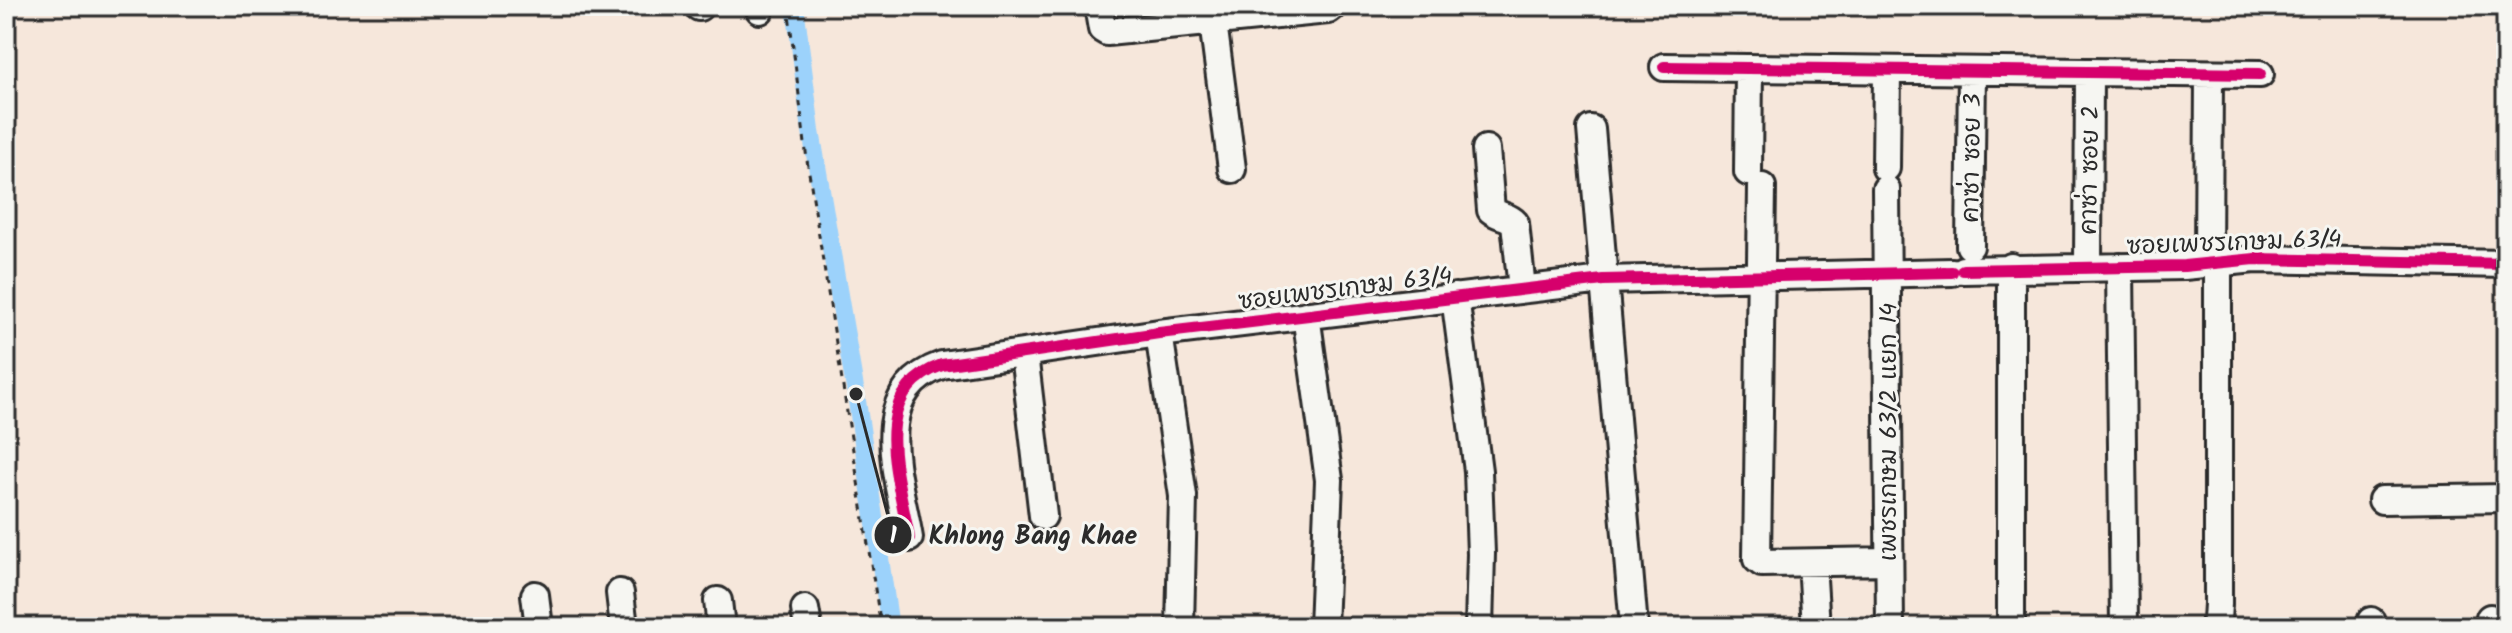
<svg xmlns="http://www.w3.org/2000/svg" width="2512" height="633" font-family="Kalam,'Playpen Sans Thai',sans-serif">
<rect width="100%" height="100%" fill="#f6e7db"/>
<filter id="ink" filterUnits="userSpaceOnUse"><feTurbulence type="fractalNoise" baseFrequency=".0125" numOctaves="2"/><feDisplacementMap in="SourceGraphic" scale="16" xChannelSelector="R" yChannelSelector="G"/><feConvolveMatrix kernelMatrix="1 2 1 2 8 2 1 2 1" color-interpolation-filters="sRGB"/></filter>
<g filter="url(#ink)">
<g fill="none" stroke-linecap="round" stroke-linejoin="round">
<path stroke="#9cd2fb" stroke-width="18" d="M795 6 811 131 856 394 890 627"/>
<defs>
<path id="minor" d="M1098 6 1102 29 1107 32 1328 10 1333 6
M699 7V6
M760 10V6
M1213 22 1232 169
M1664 67 2260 74
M1591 129 1634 627
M1486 149 1491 210C1499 217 1508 215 1515 223L1522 289
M1886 168 1887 70
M1748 172 1749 68
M1762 187 1757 559 1762 563 1889 561
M1886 189 1890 627
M1970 246 1972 71
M2208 263 2209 74
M2011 267V627
M2088 267 2089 72
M2120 267 2124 627
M1963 270 2184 266 2255 259 2506 264
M1455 297 1478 471 1481 554 1479 627
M1306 315 1329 480 1323 627
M1159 333 1183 496 1180 627
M1024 354 1043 516
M2382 500 2506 498
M909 538C899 477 866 392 942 365L1159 333 1603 280 1952 272
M1812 563 1816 627
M620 593 624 627
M535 595 539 627
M718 601 721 627
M805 609 808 627
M2490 618V627
M2371 621 2372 627
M2213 627 2217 620 2218 604V262"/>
</defs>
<use href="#minor" stroke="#2b2b2b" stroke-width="32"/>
<path stroke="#2b2b2b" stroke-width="3" stroke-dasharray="6 6" stroke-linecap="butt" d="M788 6 807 160 881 627"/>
<use href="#minor" stroke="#f6f6f2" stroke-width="26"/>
<defs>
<path id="cycleway" d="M1664 67 2260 74
M1963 270 2184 266 2255 259 2506 264
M909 538C899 477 866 392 942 365L1159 333 1603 280 1952 272"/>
</defs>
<use href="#cycleway" stroke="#f6f6f2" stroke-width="17"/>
<use href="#cycleway" stroke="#d6006c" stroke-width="12"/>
</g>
</g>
<g text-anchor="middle" stroke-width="6" stroke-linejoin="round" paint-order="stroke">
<g font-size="24" fill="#2b2b2b" stroke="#f6f6f2">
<text transform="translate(1971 158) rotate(-89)" y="8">คาซ่า ซอย 3</text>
<text transform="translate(2089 170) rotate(-89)" y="8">คาซ่า ซอย 2</text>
<text transform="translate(2234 242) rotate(-2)" y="8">ซอยเพชรเกษม 63/4</text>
<text transform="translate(1345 288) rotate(-7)" y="8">ซอยเพชรเกษม 63/4</text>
<text transform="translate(1888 432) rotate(-90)" y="8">เพชรเกษม 63/2 แยก 14</text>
</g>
</g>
<path fill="none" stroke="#2b2b2b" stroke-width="3" d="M856 394L893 535"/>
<g fill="#2b2b2b" stroke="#f6f6f2" stroke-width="3">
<circle cx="856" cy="394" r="8"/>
<circle cx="893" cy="535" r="20"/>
</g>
<g font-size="24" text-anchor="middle" font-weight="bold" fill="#fff">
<text x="893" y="543">1</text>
</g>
<g font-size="26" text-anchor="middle" font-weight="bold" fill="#2b2b2b" stroke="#f6f6f2" stroke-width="6" stroke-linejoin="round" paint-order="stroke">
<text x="1033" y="544">Khlong Bang Khae</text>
</g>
<rect width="2512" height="633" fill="none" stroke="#f6f6f2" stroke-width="32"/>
<rect x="16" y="16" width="2480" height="601" fill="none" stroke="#2b2b2b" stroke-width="3" filter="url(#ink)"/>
</svg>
